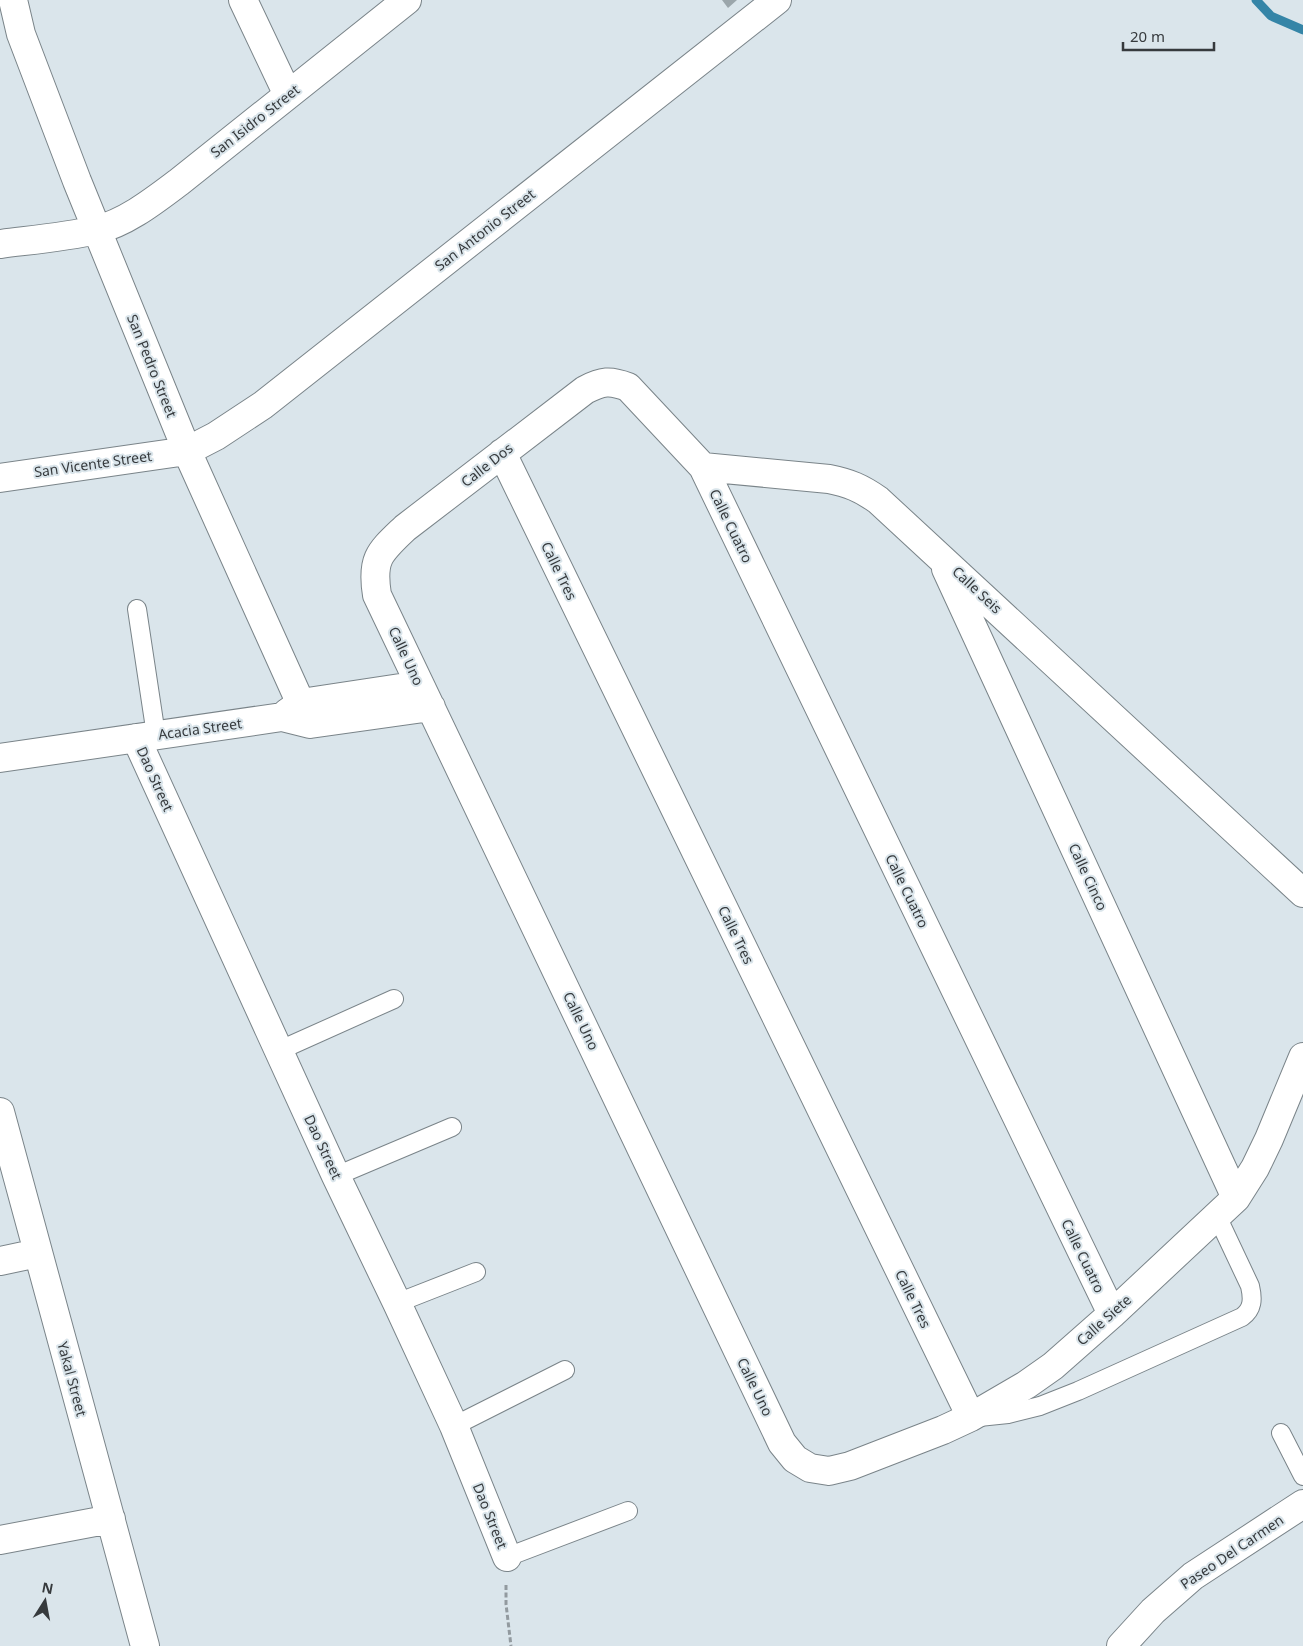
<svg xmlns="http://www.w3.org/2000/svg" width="1303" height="1646" font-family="'Noto Sans',sans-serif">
<rect width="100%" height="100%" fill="#dae5eb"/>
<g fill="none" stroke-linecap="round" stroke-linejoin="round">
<path stroke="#3585a7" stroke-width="9" d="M1256 0 1271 16 1303 30"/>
</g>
<path fill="#9ba6ab" d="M722 0H737L728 8Z"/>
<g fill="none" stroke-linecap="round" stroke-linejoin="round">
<defs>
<path id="lane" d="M137 609 156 735
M278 1051 394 999
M336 1176 452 1127
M397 1303 476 1272
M979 1417 1008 1414 1040 1406 1078 1391 1242 1317C1253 1309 1253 1299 1250 1286L1217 1216
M454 1426 565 1370
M1281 1433 1303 1476
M507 1557 628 1511"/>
<path id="street" d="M13 0 21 34 77 181 187 451 310 724
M243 0 288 95
M0 244C31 240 66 237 96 230 126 223 155 200 179 182L407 0
M502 453 971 1417
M703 467 829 479C849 483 861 488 878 500L1303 893
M0 478 187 451 216 436 263 405 777 0
M946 569 1236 1198
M287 713 301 703 420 685
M136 738 336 1176 397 1303 454 1426 507 1557
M0 758 282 717 310 724 431 707
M0 1112 145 1646
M0 1261 38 1253
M1112 1314 703 467 628 387C610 380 602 381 585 390L405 528C380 552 371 558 377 595L782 1443 795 1459 810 1468 829 1471 850 1466 943 1430 971 1417 1026 1385 1053 1366 1112 1314 1236 1198 1255 1168 1269 1139 1303 1057
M0 1540 111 1519
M1121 1646 1153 1611 1193 1576 1303 1504"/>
</defs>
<use href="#lane" stroke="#7a8489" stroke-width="20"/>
<use href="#street" stroke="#7a8489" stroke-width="30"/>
<path stroke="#929a9f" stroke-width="3" stroke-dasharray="5 2.5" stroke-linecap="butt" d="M506 1585V1604L511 1646"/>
<use href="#lane" stroke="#fff" stroke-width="18"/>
<use href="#street" stroke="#fff" stroke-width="28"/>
</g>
<g text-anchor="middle" stroke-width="4" stroke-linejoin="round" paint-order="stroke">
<g font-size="14" fill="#363a3d" stroke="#dae5eb">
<text transform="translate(255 121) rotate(-38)" y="5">San Isidro Street</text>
<text transform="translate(485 230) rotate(-38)" y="5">San Antonio Street</text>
<text transform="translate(152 366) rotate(68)" y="5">San Pedro Street</text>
<text transform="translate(93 464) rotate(-8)" y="5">San Vicente Street</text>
<text transform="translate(487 465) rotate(-38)" y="5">Calle Dos</text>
<text transform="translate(731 526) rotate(64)" y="5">Calle Cuatro</text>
<text transform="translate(559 571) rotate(64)" y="5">Calle Tres</text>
<text transform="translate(977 590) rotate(43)" y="5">Calle Seis</text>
<text transform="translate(406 656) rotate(65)" y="5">Calle Uno</text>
<text transform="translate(200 729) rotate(-8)" y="5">Acacia Street</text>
<text transform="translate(155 779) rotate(66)" y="5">Dao Street</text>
<text transform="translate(1088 877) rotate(65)" y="5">Calle Cinco</text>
<text transform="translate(907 891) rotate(64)" y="5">Calle Cuatro</text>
<text transform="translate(736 935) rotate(64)" y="5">Calle Tres</text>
<text transform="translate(581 1021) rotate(64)" y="5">Calle Uno</text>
<text transform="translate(323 1147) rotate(65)" y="5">Dao Street</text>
<text transform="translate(1083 1256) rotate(64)" y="5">Calle Cuatro</text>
<text transform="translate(913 1299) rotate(64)" y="5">Calle Tres</text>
<text transform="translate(1104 1320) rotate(-42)" y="5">Calle Siete</text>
<text transform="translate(72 1379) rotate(75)" y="5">Yakal Street</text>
<text transform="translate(755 1387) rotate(64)" y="5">Calle Uno</text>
<text transform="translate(490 1516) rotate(68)" y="5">Dao Street</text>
<text transform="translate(1232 1552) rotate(-34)" y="5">Paseo Del Carmen</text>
</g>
</g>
<g transform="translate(45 1601) rotate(11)" stroke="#dae5eb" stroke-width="4" paint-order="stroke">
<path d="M0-4L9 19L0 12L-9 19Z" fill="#363a3d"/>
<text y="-8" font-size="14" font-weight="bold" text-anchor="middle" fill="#363a3d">N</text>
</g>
<path d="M1123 42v8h91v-8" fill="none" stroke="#363a3d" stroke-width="2.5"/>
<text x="1130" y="42" font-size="15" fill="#363a3d" stroke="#dae5eb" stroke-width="4" paint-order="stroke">20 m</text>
</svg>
